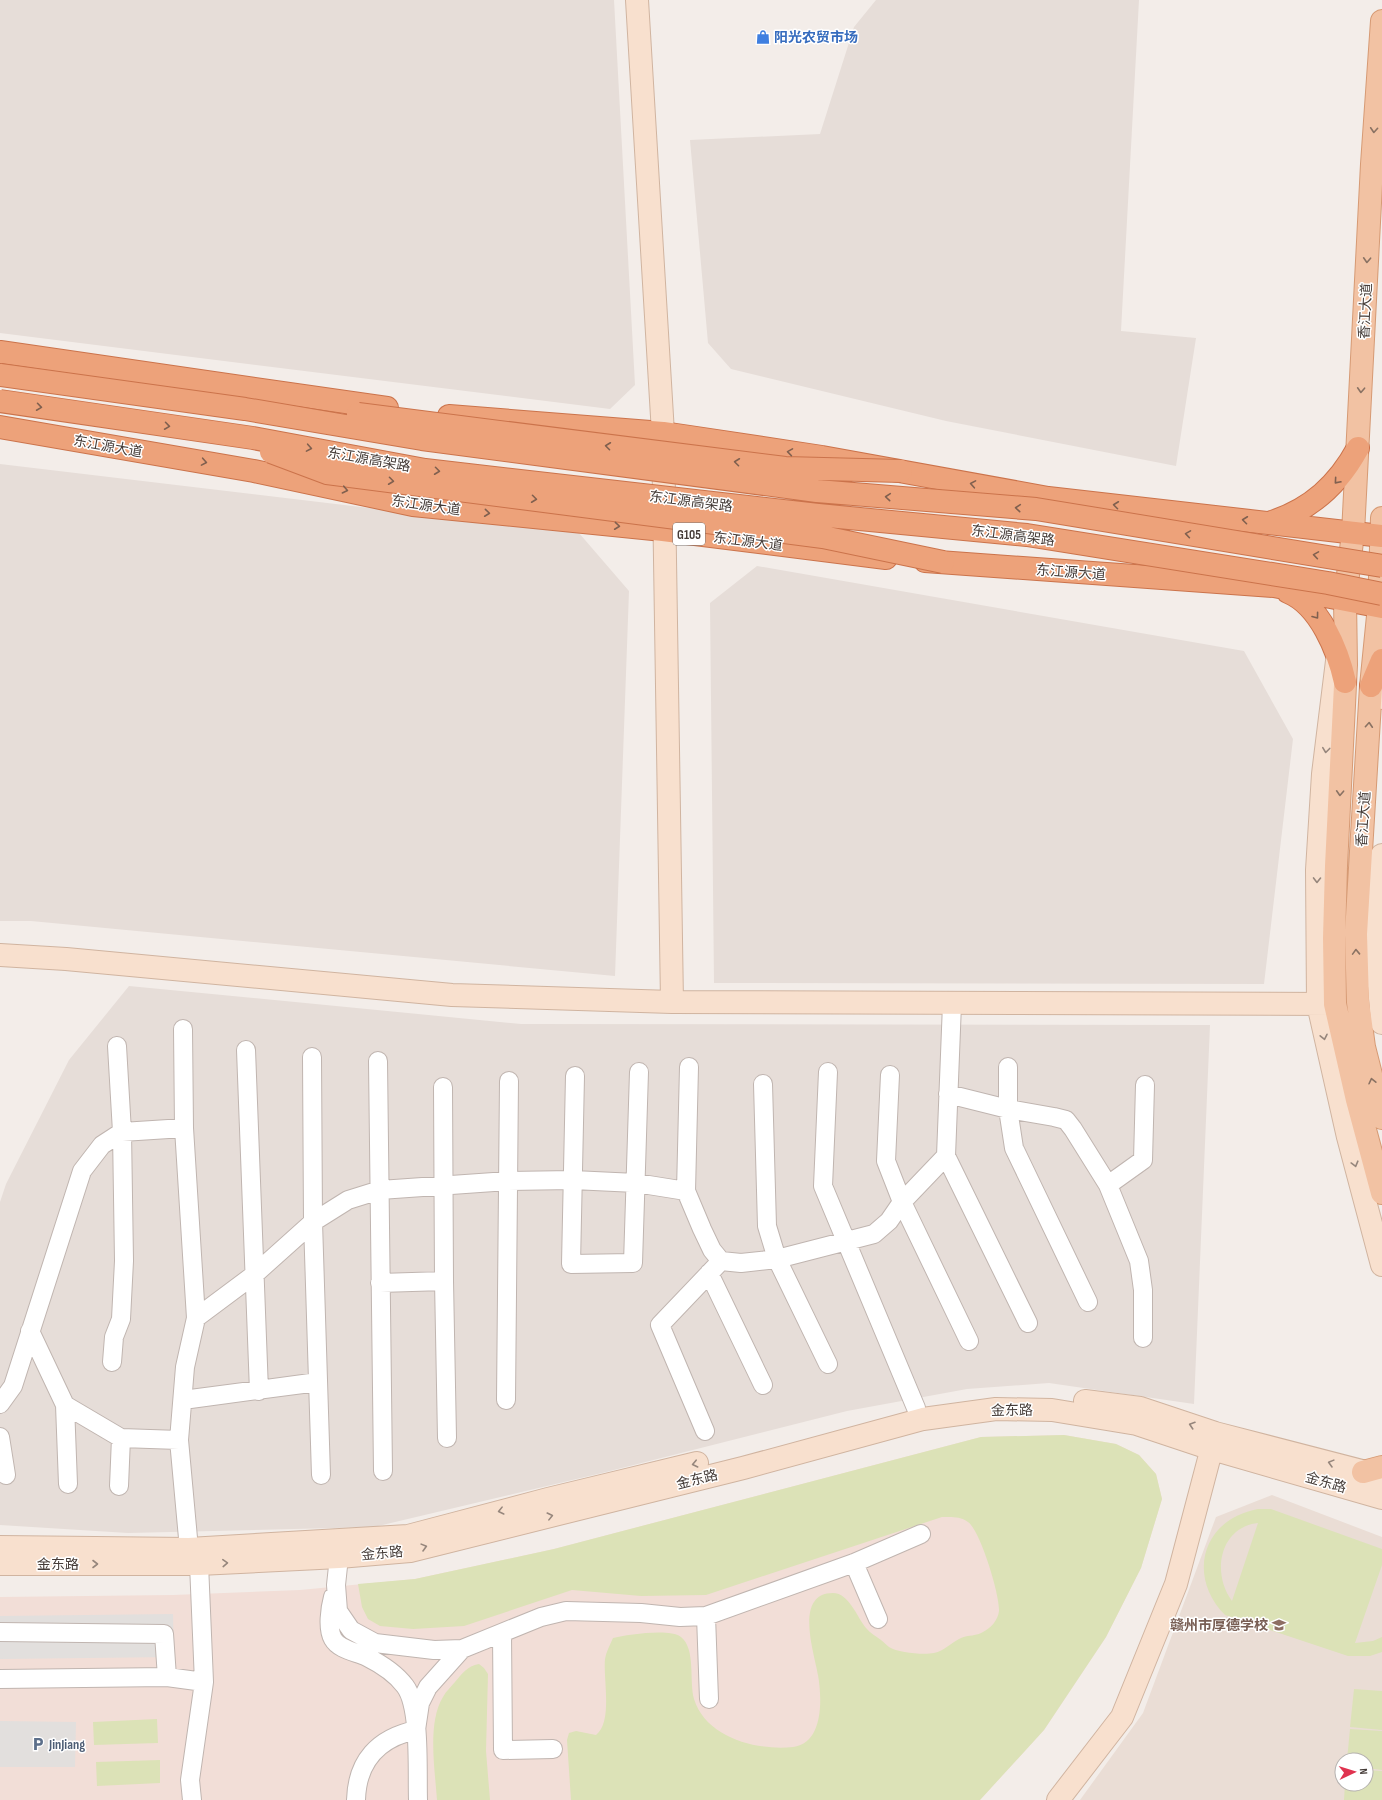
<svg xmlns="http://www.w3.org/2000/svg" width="1382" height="1800" font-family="'Sofia Sans Condensed','Noto Sans SC',sans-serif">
<rect width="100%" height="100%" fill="#f3ede9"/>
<path fill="#e6ddd8" d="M0 0H614L635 385 610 409 0 333Z
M876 0H1139L1121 331 1196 338 1176 466 946 421 731 369 708 343 690 140 820 134 854 27Z
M0 464 579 533 629 591 615 976 31 921H0Z
M757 566 1244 651 1293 739 1264 984 714 983 710 603Z
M129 986 521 1024 1210 1025 1194 1404 1049 1383 967 1389 847 1411 606 1472 374 1527 128 1533 0 1525V1202L6 1184 69 1060Z"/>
<path fill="#f2ded7" d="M1064 1435 1116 1444 1139 1455 1156 1474 1162 1499 1141 1568 1106 1637 1044 1730 980 1800H0V1597L173 1595 300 1590 415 1579 554 1549 981 1437Z"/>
<path fill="#eaddd5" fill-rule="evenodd" d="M1272 1495 1382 1537V1800H1080L1143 1713 1216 1517ZM1342 1760H1366V1784H1342Z"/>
<path fill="#dce2b7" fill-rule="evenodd" d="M1064 1435 1116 1444 1139 1455 1156 1474 1162 1499 1141 1568 1106 1637 1044 1730 980 1800H571L567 1740 569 1733 576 1731 596 1735C613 1722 603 1679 605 1659 606 1652 610 1645 613 1638 627 1635 669 1628 681 1637 696 1649 689 1681 694 1699 706 1738 758 1751 793 1747 824 1743 822 1698 818 1675 815 1655 793 1593 833 1593 849 1593 857 1617 866 1628 870 1633 876 1636 881 1640 884 1642 886 1645 889 1647 898 1653 924 1655 934 1653 944 1651 952 1642 961 1638 968 1635 977 1636 983 1632 991 1628 998 1620 999 1611 1000 1595 980 1530 968 1522 960 1516 951 1517 942 1517L706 1595 641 1596 572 1590 464 1626 413 1629 380 1626 368 1619 362 1607 358 1584 415 1579 554 1549 981 1437Z
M1258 1509H1271L1382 1549V1565L1355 1643 1373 1641 1382 1637V1652L1370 1656H1348L1225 1615C1186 1575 1203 1519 1258 1509ZM1258 1523 1232 1601C1211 1573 1220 1527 1258 1523Z
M479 1664 484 1668 488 1674 486 1751 490 1800H437C435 1770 427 1723 443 1697 446 1691 451 1687 455 1682 462 1674 467 1666 479 1664Z
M1354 1689 1382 1691V1730L1350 1727Z
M157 1719 158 1743 94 1745 93 1722Z
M1350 1729 1382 1731V1770L1366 1768V1760H1347Z
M160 1760V1783L97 1786 96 1762Z
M1366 1770 1382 1771V1800H1344L1345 1784H1366Z"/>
<path fill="#e2dfdd" d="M173 1614 174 1657 0 1659V1616Z
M0 1721 76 1722 75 1767H0Z"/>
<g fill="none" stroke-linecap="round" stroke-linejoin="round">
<defs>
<path id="street" d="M952 1004 946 1156 1028 1323
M183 1029 184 1128 196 1318
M246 1050 259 1391
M312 1057 313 1222 321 1475
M378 1061 383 1471
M689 1067 686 1191 702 1229 712 1250 721 1261 741 1263 777 1259 874 1234 889 1221 902 1202 946 1156
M1008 1067V1109L1014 1148 1088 1302
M828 1072 823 1186 916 1408
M890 1075 886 1161 902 1202 969 1341
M575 1076 571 1264 633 1263 639 1072
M763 1084 767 1226 777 1259 828 1364
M443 1087 444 1281 447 1438
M948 1094 1008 1109 1054 1117 1066 1120 1073 1129 1108 1185 1139 1261 1143 1290V1338
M1108 1185 1143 1160 1145 1085
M709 1273 763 1385
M380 1283 444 1281
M30 1331 65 1405 121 1438 179 1440
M112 1362 114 1337 121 1319 124 1261 122 1132 117 1046
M183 1400 318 1382
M506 1400 509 1081
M0 1404 13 1386 82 1171 102 1145 122 1132 184 1128
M65 1405 68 1484
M705 1431 660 1325 721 1261
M0 1437 6 1475
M119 1486 121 1438
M189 1549 179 1440 185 1367 196 1318 255 1274 313 1222 348 1200 380 1190 508 1181 573 1180 636 1183 686 1191
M339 1557 336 1585 338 1611 351 1630 375 1643 434 1650 462 1649 541 1617 566 1611 641 1613 680 1617 706 1616 854 1563 921 1534
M854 1563 878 1619
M333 1597C330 1608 327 1629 333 1639 339 1650 357 1652 367 1657 381 1664 396 1674 405 1686 421 1707 417 1773 418 1800
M706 1616 709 1699
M0 1632 164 1634 167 1677
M502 1634 503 1750 553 1749
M0 1679 167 1677 204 1682
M192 1800 190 1780 204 1682 199 1564
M356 1800C357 1761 378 1738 416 1730L420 1703 428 1687 462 1649"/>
<path id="secondary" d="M637 0 663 433 672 1002
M1337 661 1323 774 1317 870 1318 1004 1348 1137 1382 1265
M1380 662 1382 698
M1382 855 1375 936 1382 1023
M0 955 66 959 452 995 672 1002 1335 1004
M1085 1401 1140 1408 1215 1433 1381 1476
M0 1547 189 1549 408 1536 548 1499 697 1463
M0 1564H199L339 1557 410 1551 743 1468 923 1419 996 1409 1052 1410 1137 1424 1212 1449 1382 1498
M1058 1800 1122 1717 1176 1584 1215 1436"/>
<path id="primary" d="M1382 21 1372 164 1353 533 1345 600 1346 665 1336 866 1334 938 1335 1004 1357 1100 1382 1193
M1382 518 1379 606 1371 686 1356 934 1358 1002 1364 1047 1382 1118
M1363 1472 1382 1467"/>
<path id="highway" d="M0 352 387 408
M449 416 663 433 822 457 1048 498 1382 536
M0 427 254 471 413 505 663 530 886 558
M1272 522C1311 509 1338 485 1358 448
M925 561 1274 586 1382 607
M1288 592C1320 605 1338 651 1345 682
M1371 686 1382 660"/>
</defs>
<use href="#street" stroke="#c0b5b0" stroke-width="20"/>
<use href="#secondary" stroke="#d0b4a0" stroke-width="24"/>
<use href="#primary" stroke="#d69a74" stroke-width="24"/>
<use href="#highway" stroke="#cb734b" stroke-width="24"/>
<use href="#street" stroke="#fff" stroke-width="18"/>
<use href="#secondary" stroke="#f8e0ce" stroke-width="22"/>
<use href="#primary" stroke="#f2c2a3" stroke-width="22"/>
<use href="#highway" stroke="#eda27a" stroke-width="22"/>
<defs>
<path id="highway-bridge" d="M0 375 245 409 422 439 817 491 1036 509 1382 566
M0 401 253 438 425 470 818 515 1027 535 1328 583 1382 594
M358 414 785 468 901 471
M271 452 327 473 823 537 943 562"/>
</defs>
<use href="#highway-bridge" stroke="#cb734b" stroke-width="24" stroke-linecap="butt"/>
<use href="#highway-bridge" stroke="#eda27a" stroke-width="22"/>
</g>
<defs><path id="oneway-chevron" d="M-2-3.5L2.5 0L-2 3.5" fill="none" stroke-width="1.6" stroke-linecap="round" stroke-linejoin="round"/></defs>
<g stroke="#8a7263">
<use href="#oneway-chevron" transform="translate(1374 130) rotate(94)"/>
<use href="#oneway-chevron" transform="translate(1367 260) rotate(93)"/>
<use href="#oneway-chevron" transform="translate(1361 390) rotate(93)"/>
<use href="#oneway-chevron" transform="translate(1369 725) rotate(-86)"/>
<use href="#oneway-chevron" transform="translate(1340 793) rotate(93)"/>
<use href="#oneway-chevron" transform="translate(1356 952) rotate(-92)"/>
<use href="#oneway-chevron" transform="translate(1372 1081) rotate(-103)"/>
</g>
<g stroke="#80604f">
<use href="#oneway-chevron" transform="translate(39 407) rotate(8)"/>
<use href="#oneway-chevron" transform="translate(167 426) rotate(8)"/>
<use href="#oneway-chevron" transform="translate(608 446) rotate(-173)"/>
<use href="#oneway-chevron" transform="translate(309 448) rotate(10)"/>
<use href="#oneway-chevron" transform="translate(790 452) rotate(-171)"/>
<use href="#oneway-chevron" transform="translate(204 462) rotate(10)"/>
<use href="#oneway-chevron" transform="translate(737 462) rotate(-173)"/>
<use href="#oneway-chevron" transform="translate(437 471) rotate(7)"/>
<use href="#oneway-chevron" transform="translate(391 481) rotate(7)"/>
<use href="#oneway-chevron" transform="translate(1337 481) rotate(131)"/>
<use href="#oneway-chevron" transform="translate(973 484) rotate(-170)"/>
<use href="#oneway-chevron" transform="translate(345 490) rotate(12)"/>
<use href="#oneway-chevron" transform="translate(888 497) rotate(-175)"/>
<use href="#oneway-chevron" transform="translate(534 499) rotate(7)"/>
<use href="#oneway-chevron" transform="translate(1116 505) rotate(-173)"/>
<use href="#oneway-chevron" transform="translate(1018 508) rotate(-175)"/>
<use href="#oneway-chevron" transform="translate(487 513) rotate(6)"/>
<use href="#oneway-chevron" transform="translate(1245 520) rotate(-173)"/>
<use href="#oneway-chevron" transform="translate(617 526) rotate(6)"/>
<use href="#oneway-chevron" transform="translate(1188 534) rotate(-171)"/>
<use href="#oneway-chevron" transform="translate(1316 555) rotate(-171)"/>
<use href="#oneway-chevron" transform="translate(1316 616) rotate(53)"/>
</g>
<g stroke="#96867c">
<use href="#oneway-chevron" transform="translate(1326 750) rotate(97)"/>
<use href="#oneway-chevron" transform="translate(1317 880) rotate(91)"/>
<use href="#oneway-chevron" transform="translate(1324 1037) rotate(78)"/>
<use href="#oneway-chevron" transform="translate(1355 1164) rotate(75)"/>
<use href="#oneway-chevron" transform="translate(1192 1425) rotate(-162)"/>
<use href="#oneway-chevron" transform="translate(1331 1463) rotate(-165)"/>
<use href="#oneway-chevron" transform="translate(695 1464) rotate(167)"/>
<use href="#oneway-chevron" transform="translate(501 1511) rotate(166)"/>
<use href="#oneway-chevron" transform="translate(550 1516) rotate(-14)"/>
<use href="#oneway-chevron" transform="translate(424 1547) rotate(-15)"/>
<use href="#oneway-chevron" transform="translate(225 1563) rotate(-3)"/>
<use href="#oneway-chevron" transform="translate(95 1564)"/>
</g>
<defs>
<symbol id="shop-bare" viewBox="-9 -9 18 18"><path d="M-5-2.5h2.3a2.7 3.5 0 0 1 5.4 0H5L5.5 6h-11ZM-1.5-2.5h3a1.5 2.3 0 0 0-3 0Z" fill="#3f7fe0" stroke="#fff" stroke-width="2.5" paint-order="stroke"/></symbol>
<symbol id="school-bare" viewBox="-9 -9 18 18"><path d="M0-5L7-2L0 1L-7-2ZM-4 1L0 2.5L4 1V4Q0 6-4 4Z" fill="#8d6e63" stroke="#fff" stroke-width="2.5" paint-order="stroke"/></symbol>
<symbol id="parking-bare" viewBox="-9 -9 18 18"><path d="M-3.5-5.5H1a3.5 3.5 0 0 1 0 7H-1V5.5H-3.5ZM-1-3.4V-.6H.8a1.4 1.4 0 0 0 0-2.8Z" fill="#5c6f8a" stroke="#fff" stroke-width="2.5" paint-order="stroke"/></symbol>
</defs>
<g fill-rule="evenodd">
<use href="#shop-bare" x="753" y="27" width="20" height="20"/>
<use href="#school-bare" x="1269" y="1615" width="20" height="20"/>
<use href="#parking-bare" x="28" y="1734" width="20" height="20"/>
</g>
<g text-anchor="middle" stroke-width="3" stroke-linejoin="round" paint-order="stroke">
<rect fill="#fff" stroke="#7d7674" stroke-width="1" x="673" y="523" width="32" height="22" rx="3"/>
<g font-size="13" font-weight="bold" fill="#453c38">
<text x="689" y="539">G105</text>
</g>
<g font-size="14" font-weight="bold" fill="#366cbe" stroke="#fff" text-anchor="start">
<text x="774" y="42">阳光农贸市场</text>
</g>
<g font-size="14" fill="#453c38" stroke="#fff">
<text transform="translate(1365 311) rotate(-87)" y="5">香江大道</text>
<text transform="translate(108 446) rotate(10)" y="5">东江源大道</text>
<text transform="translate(369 459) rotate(10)" y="5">东江源高架路</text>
<text transform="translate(691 501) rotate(7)" y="5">东江源高架路</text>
<text transform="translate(426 505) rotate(8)" y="5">东江源大道</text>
<text transform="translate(1013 535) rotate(7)" y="5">东江源高架路</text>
<text transform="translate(748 541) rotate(7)" y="5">东江源大道</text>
<text transform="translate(1071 572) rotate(4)" y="5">东江源大道</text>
<text transform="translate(1363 819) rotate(-86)" y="5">香江大道</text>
<text transform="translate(1012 1410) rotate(-1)" y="5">金东路</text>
<text transform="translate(697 1479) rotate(-14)" y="5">金东路</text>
<text transform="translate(1326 1482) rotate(16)" y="5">金东路</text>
<text transform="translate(382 1553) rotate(-5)" y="5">金东路</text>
<text x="58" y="1569">金东路</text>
</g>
<g font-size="14" font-weight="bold" fill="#785e54" stroke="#fff" text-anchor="end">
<text x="1268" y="1630">赣州市厚德学校</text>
</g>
<g font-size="14" font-weight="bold" fill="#4e5e75" stroke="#fff" text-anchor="start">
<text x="49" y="1749">JinJiang</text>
</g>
</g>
<g transform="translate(1354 1772) rotate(86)"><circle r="19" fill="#ffffff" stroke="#b5b1af"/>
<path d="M0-3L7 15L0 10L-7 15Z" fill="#e0334f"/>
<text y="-6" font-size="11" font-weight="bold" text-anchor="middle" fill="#453c38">N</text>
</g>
</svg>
